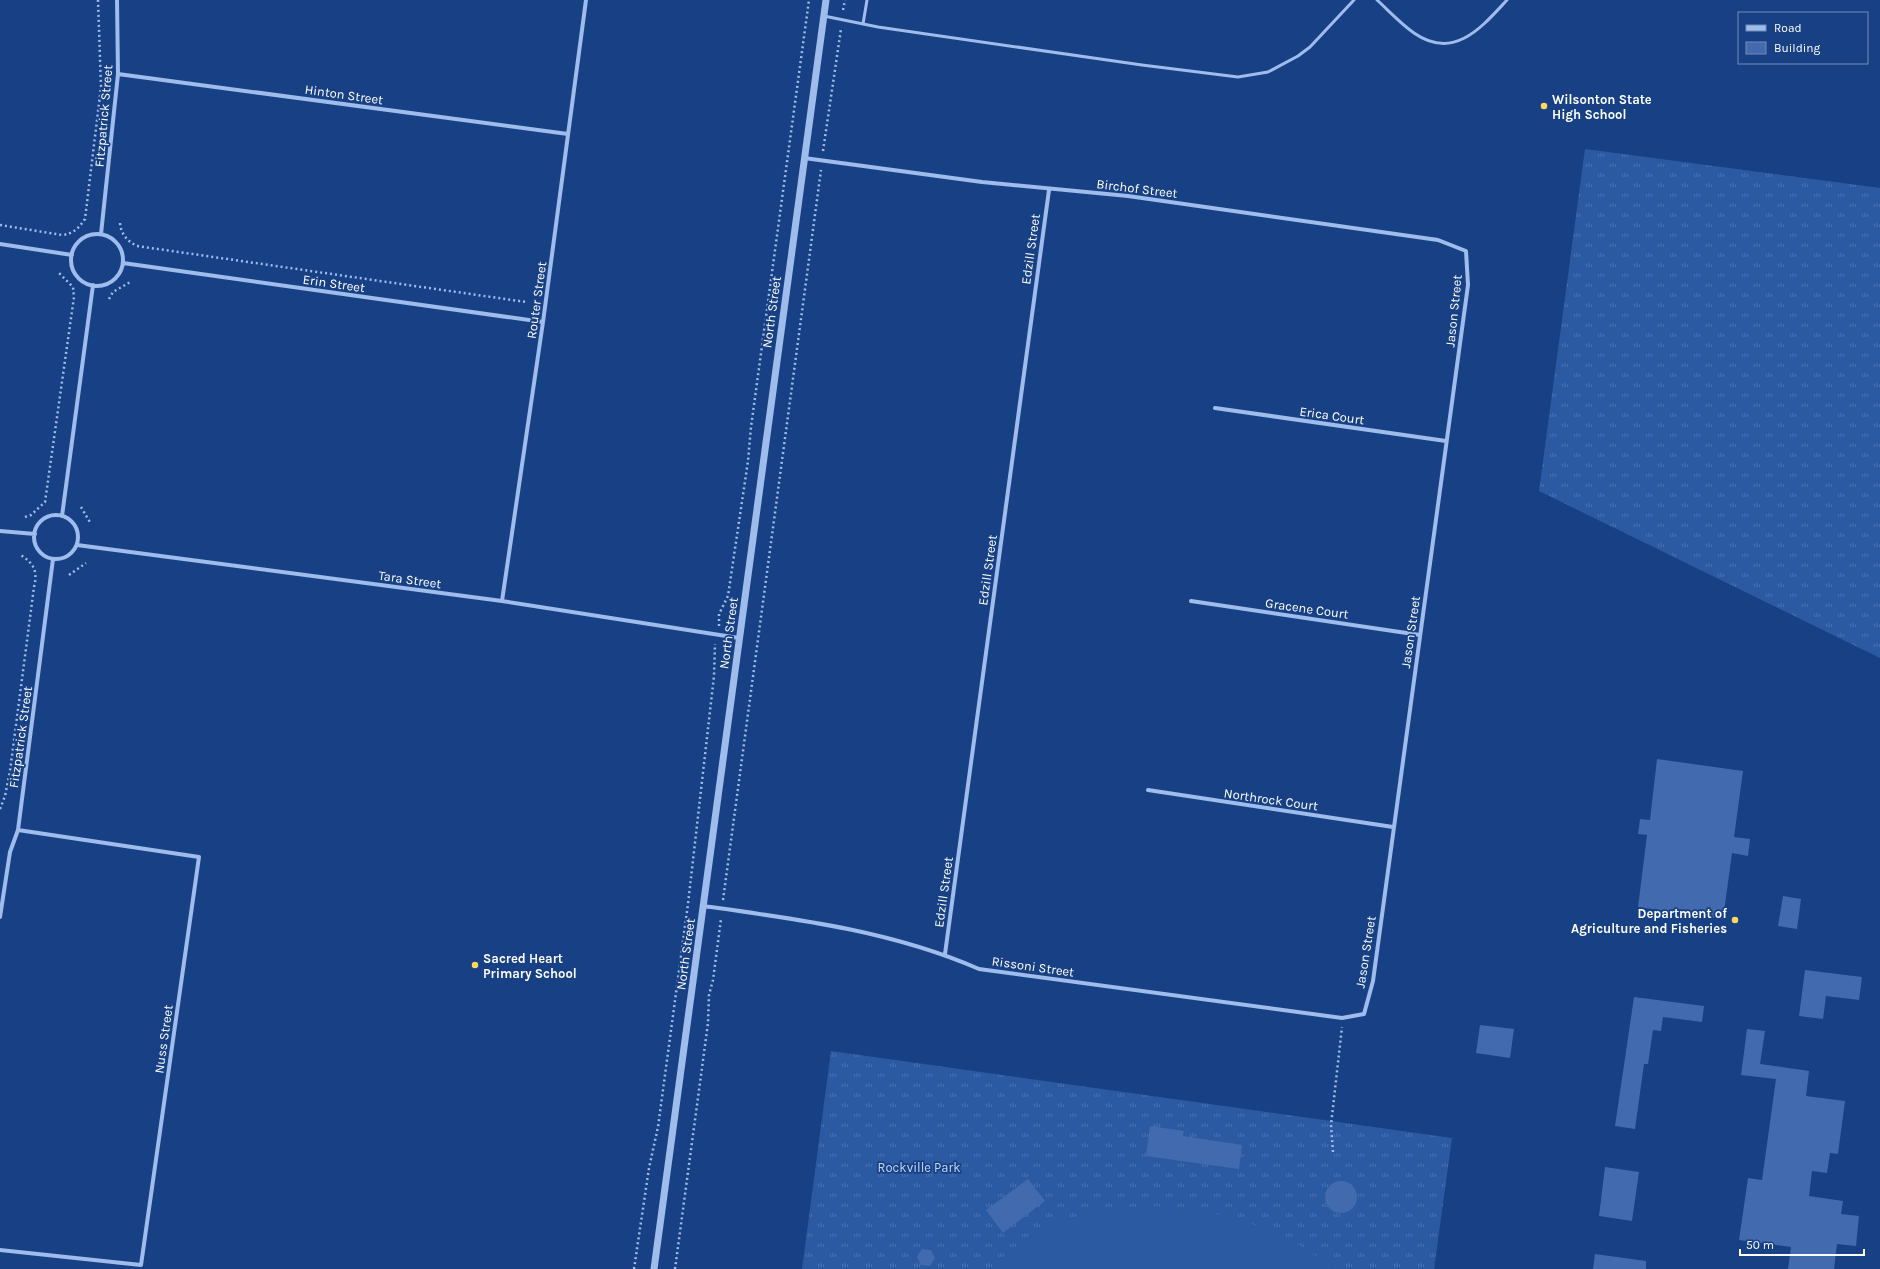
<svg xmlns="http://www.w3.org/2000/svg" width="1880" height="1269" font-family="Karla,sans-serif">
<defs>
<pattern id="grass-tufts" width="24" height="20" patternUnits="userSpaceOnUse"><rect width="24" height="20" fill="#2b5aa3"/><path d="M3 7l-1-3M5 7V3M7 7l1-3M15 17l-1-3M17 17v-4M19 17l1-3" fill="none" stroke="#4b73b1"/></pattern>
</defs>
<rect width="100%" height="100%" fill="#184185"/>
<path fill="url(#grass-tufts)" d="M1585 149 1880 188V658L1539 491Z
M831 1051 1452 1138 1434 1269H802Z"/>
<path fill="#2b5aa3" d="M1147 1206C1214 1208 1281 1225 1333 1269H991C1030 1224 1091 1210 1147 1206Z"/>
<path fill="#416bae" d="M1657 759 1743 771 1734 837 1750 839 1748 856 1732 853 1723 919 1638 907 1647 835 1638 834 1640 819 1650 820Z
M1783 896 1801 899 1797 929 1778 926Z
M1805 970 1862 977 1859 1000 1826 996 1823 1019 1799 1016Z
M1634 997 1704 1006 1702 1022 1663 1017 1661 1031 1653 1030 1648 1064H1644L1635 1129 1615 1126Z
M1480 1025 1514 1029 1510 1058 1476 1053Z
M1747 1029 1765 1031 1760 1064 1809 1071 1806 1096 1845 1101 1838 1154 1830 1153 1827 1173 1812 1171 1809 1196 1843 1201 1841 1214 1859 1216 1856 1246 1837 1244 1834 1269H1788L1791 1247 1739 1240 1748 1178 1762 1180 1776 1079 1741 1075Z
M1150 1126 1184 1131 1183 1136 1242 1145 1239 1169 1146 1156Z
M1605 1167 1639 1172 1632 1221 1599 1216Z
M1028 1179 1045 1201 1003 1233 986 1210Z
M1325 1197a16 16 0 1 1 32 0a16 16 0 1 1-32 0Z
M922 1249 931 1250 935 1258 930 1266 921 1265 917 1257Z
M1595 1254 1646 1261V1269H1593Z"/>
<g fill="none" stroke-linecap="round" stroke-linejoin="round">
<path stroke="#9ebcec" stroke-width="2.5" stroke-dasharray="2 3" stroke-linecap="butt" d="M843 10 845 0
M823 151 841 29
M120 223C121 234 127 241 137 246L526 302
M0 225 62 235C73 234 79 228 85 219L101 87 98 0
M109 299 113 292 132 281
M81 507 91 524
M25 517 31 515 45 502 74 297 73 287 58 272
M69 575 86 563
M719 626V614L728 596 748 461 751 427 809 0
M0 809 5 796 10 771 34 587C38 571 34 563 19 554
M723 900 821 170
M1333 1152 1331 1125 1342 1027
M634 1269 649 1168 658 1127 688 904 714 676 715 644
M675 1269 708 1023 709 995 713 980 721 919"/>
<path stroke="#9ebcec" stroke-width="3" d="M1377 0C1389 11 1401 24 1414 33 1454 61 1482 27 1507 0
M824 16 878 27 1142 65 1238 77 1268 72 1298 56 1310 47 1354 0
M863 24 867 0"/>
<path stroke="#9ebcec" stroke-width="4" d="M118 74 568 134
M101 234 118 74 117 0
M71 260a26 26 0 1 1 52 0a26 26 0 1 1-52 0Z
M0 244 72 255
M123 263 543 322
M1215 408 1446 441
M34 537a22 22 0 1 1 44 0a22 22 0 1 1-44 0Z
M62 516 93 285
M0 531 35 534
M77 545 502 601 739 638
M502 601 543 322 586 0
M1191 601 1420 635
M1148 790 1393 827
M703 906C797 919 892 931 979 969L1342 1018 1364 1014 1373 981 1468 285 1466 251 1438 240 1128 196 982 182 804 158
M0 917 10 852 18 830 53 559
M945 954 1049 190
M0 1250 141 1265 199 857 18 830"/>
<path stroke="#9ebcec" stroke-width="7" d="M654 1269 826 0"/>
</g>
<g fill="#ffd959" stroke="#184185" stroke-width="1.5">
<circle cx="1544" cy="106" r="4"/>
<circle cx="1735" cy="920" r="4"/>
<circle cx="475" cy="965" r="4"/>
</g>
<g text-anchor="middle" stroke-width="3.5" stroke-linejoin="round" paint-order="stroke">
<g font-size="13" fill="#fff" stroke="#184185">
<text transform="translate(344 94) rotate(8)" y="5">Hinton Street</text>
<text transform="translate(103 116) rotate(-85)" y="5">Fitzpatrick Street</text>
<text transform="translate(1137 188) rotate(7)" y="5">Birchof Street</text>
<text transform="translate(1030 249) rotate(-82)" y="5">Edzill Street</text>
<text transform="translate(334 283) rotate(8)" y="5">Erin Street</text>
<text transform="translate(536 300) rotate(-82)" y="5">Router Street</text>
<text transform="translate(1453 311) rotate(-84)" y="5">Jason Street</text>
<text transform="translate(771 312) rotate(-82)" y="5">North Street</text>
<text transform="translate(1332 415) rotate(8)" y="5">Erica Court</text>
<text transform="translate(987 570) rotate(-82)" y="5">Edzill Street</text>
<text transform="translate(410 579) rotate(8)" y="5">Tara Street</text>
<text transform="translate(1307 608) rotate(8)" y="5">Gracene Court</text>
<text transform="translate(1410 632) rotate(-82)" y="5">Jason Street</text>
<text transform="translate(728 633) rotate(-82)" y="5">North Street</text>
<text transform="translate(20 737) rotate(-82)" y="5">Fitzpatrick Street</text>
<text transform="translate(1271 799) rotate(8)" y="5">Northrock Court</text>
<text transform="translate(943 892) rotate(-82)" y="5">Edzill Street</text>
<text transform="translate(1365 952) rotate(-81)" y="5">Jason Street</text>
<text transform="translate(685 954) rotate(-82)" y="5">North Street</text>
<text transform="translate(1033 966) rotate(8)" y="5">Rissoni Street</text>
<text transform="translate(163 1039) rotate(-82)" y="5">Nuss Street</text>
</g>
<g font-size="13" font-weight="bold" fill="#fff" stroke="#184185" text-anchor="start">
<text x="1552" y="104">Wilsonton State<tspan x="1552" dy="15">High School</tspan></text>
<text x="1727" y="918" text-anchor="end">Department of<tspan x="1727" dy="15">Agriculture and Fisheries</tspan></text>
<text x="483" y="963">Sacred Heart<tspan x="483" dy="15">Primary School</tspan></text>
</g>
<g font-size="13" fill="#c3d8f9" stroke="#184185">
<text x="919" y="1172">Rockville Park</text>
</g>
</g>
<rect x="1738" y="12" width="130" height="52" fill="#184185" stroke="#748db6"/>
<rect x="1746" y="25" width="20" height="6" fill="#9ebcec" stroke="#748db6"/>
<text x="1774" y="32" font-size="12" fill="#ffffff">Road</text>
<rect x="1746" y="42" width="20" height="12" fill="#416bae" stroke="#748db6"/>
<text x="1774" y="52" font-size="12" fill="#ffffff">Building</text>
<path d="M1740 1249v6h124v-6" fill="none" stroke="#ffffff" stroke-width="2"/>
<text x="1746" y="1249" font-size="12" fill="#ffffff" stroke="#184185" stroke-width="3" paint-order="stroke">50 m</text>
</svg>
